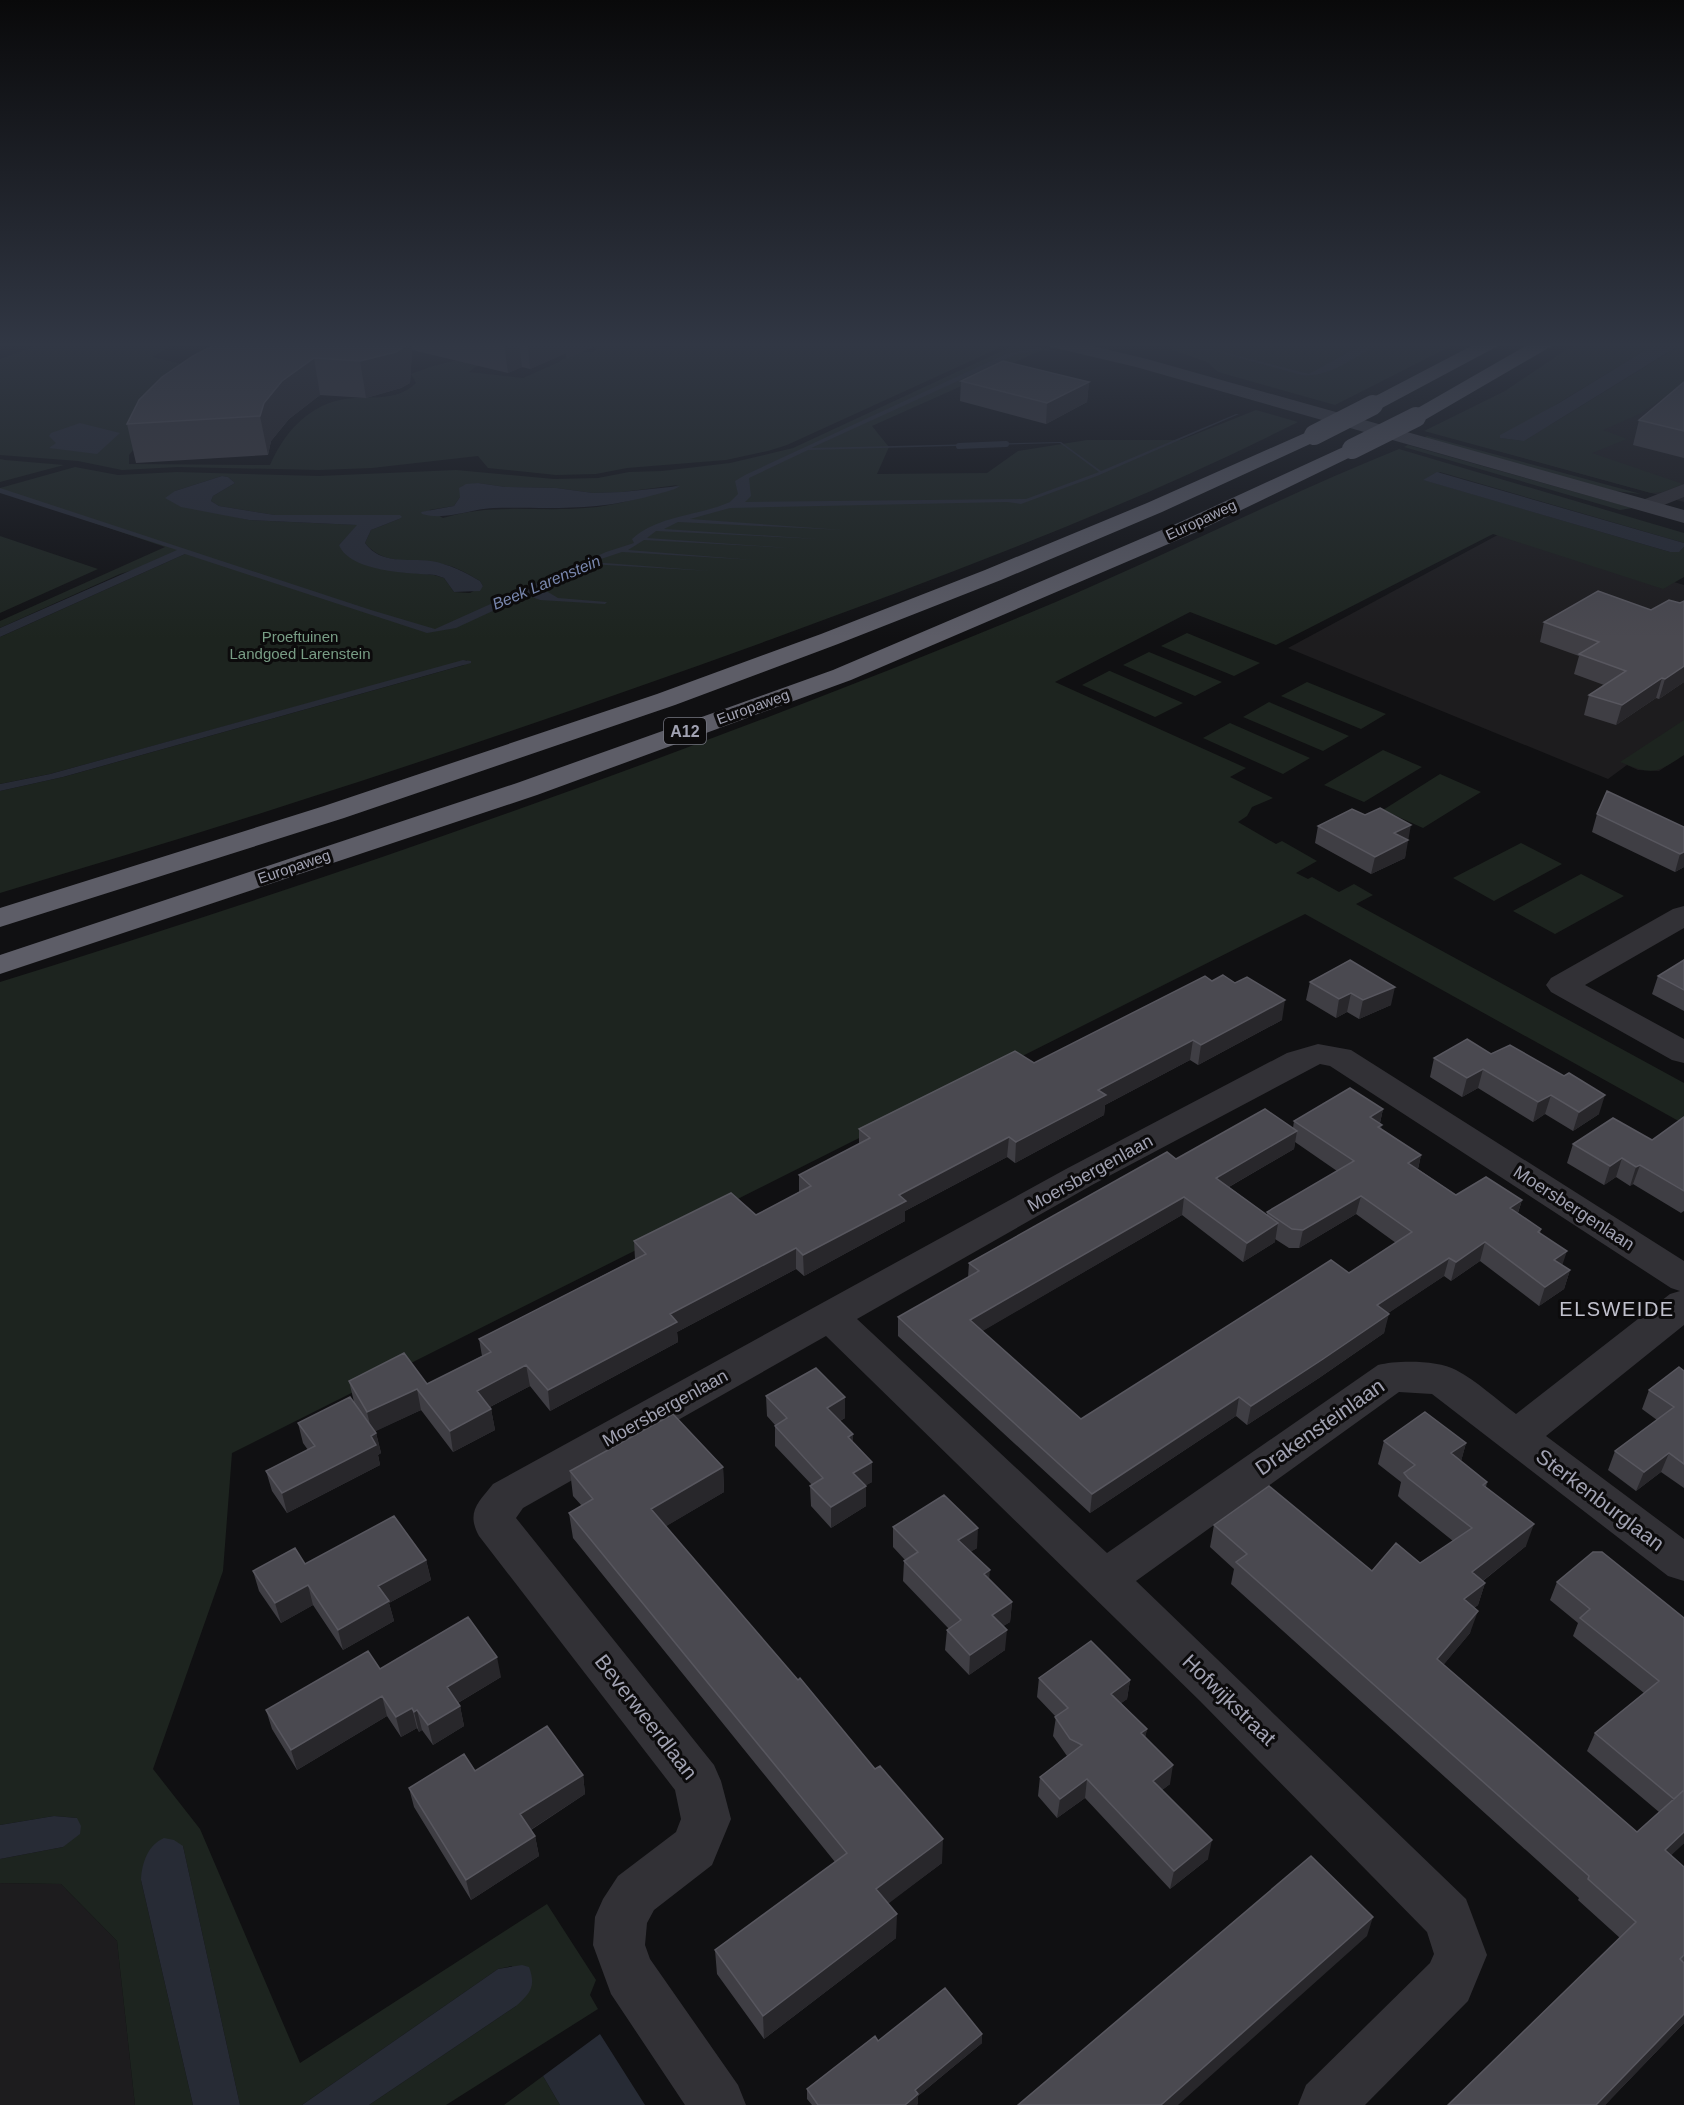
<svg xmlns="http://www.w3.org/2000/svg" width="1684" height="2105" font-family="Arial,sans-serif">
<rect width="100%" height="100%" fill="#101012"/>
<path fill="#1d1c1e" d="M1684 357V502L1499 451Z
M1505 531 1684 585V754L1659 771 1638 770 1627 765 1608 779 1288 648Z
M0 1883 61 1884 117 1941 135 2105H0Z"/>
<path fill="#1d241f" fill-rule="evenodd" d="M44 343H163L171 346 152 357 225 374 144 437 129 455V464L270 465C283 435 306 407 340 400 366 394 395 404 416 383L411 374C438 363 465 358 493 354L469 372 523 378 559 362 574 352H593C602 339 619 343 634 343L633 346 669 347 694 343H985L997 345V349L787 445 768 451 726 460 627 468 596 474 556 475 488 468 478 456 372 468 319 470 178 467 122 470 78 461 0 455V359Z
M1019 343 1044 349 872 426 889 447 877 474 987 473 1018 451 1087 440H1181L1256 410 1298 422C1129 507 949 574 772 639 617 695 462 749 305 799 204 832 102 862 0 893V791L63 777 464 665 467 660 50 774 0 784V637L185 554 120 574 0 628V621L165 547 0 491V488L75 467 118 475 177 472 319 476 456 470 554 479 598 478 629 472 662 471 730 463 793 448ZM222 476 228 477 235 483 213 496 211 501 219 506 275 515H400L399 519 371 530 365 543C385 569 422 557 450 566 460 569 471 576 480 581L483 586 470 593 454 592 444 578 434 575 404 572 339 545 358 525 249 520 214 512 175 491ZM478 483 505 487 556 488 593 493 622 492 678 485C647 496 618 506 585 508 537 512 489 503 443 518L429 510 454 506 460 497 462 486Z
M1177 343H1457L1335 405 1218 372 1207 362 1172 350V346Z
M1576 343H1657L1501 438 1524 441 1684 343V385L1639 414 1603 430 1627 439 1592 453 1683 484 1663 492 1651 493 1424 431 1505 391Z
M1427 436 1641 494 1615 491 1423 438Z
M1408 445 1632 508 1620 510 1404 447Z
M1399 449 1684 533V543L1440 472 1424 480 1670 552 1680 551 1684 547V577L1663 589 1493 534 1276 645 1190 612 1055 682 1246 768 1230 777 1273 798 1252 807 1247 816 1238 822 1276 844 1282 841 1317 861 1296 873 1308 879 1312 877 1339 892 1354 884 1373 895 1356 904 1684 1083V1124L1305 914 232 1453 223 1571 153 1769 200 1829 300 2063 547 1904 596 1980 590 1995 598 2009 446 2105H369L516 2006 512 1966 498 1969 302 2105H240L183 1846 141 1880 193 2105H135L117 1941 61 1884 0 1883V1859L63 1847 77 1818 54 1816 0 1825V982C347 874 691 753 1027 614 1153 562 1273 500 1399 449Z
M0 459 5 460 64 465 0 482Z
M0 536 98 569 0 613Z
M1187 633 1260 663 1234 676 1161 646Z
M1149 652 1222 682 1195 696 1123 665Z
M1109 671H1110L1183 703 1155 717 1082 685Z
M1307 682 1386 714 1361 729 1281 696Z
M1269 702 1349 736 1323 751 1243 717Z
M1684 720V755C1656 774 1652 775 1620 762Z
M1230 723 1310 758 1283 774 1203 738Z
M1383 750 1422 767 1364 802 1324 785Z
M1440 774 1481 792 1423 828 1383 810Z
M1521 843 1562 864 1494 901 1453 878Z
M1581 874 1624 896 1555 934 1513 911Z
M543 2076 560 2105H504Z"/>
<path fill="#272b35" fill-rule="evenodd" d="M1365 343H1380C1356 356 1330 378 1302 375L1211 350H1177L1211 349 1309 374Z
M1657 343H1683L1524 441 1500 438V435L1559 403Z
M1038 347 1067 354 1042 349 1017 354 811 448 1061 442 1101 471 1236 414H1239L1097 476 1021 504 1007 502 730 508 690 519 843 530 678 522 664 529 818 539 656 531 647 538 790 548 644 540 628 550 754 560 622 552 592 562 710 571 589 564 538 590 548 592 558 598 607 602 605 604 540 600 527 595 456 628 427 633 185 554 0 637V628L177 550 0 493V488L371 610 435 629 606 552 634 543 632 539C658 515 699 516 730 502L738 494 735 481 745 475 1006 354ZM1060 443 1099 472 1026 499 745 502 751 496 749 478 808 450Z
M80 423 120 433 97 454 49 448 56 443 49 436 51 433Z
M1437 472 1684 543V547L1679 552H1670L1423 480Z
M222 476 228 477 235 483 213 496 211 501 219 506 275 515H400L402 517 399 519 371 530 365 543C381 565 407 558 431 561 449 564 465 572 480 581L483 586 480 591 454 592 444 578 435 575C408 573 350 572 339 545L357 525 249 520 181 507 165 498 175 491Z
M478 483 505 487 556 488 593 493 622 492 680 486C673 491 660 493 650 496 592 512 552 507 494 508 469 509 446 521 422 514L421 512 454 506 460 497 459 488 466 484Z
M463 660 471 661V663L63 777 0 791V784L50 774Z
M54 1816 77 1818 81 1826 80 1834 63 1847 0 1859V1825Z
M164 1838 174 1840 183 1846 240 2105H193L141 1880C142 1862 148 1845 164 1838Z
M522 1965 529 1967C536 1986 531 1993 516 2006L369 2105H302L498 1969Z
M600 2034 645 2105H560L543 2076Z"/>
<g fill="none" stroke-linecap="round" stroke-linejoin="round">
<path stroke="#272b35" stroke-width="6" d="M959 446 1006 444"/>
<path fill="#323136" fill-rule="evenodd" d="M1684 484V497L1654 509 1647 511 1640 509 1636 505 1640 501Z
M1684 906V928L1585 985 1684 1039V1063L1672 1060 1551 992 1546 985 1551 978 1673 909Z
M1318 1044 1351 1050 1684 1261V1325L1546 1436 1684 1539V1581L1668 1576 1432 1394 1399 1392 1136 1581 1466 1899 1487 1955 1468 2001 1365 2105H1298L1306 2085 1430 1963 1434 1954 1427 1932 1200 1701 826 1336 523 1508 516 1518 714 1765 721 1781 731 1819 712 1865 654 1910 647 1923 645 1945 650 1959 738 2085 746 2105H685L611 1994 593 1945 595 1917 603 1899 618 1876 676 1832 681 1819 675 1790 479 1536C466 1512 478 1503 493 1484L1066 1169 1287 1053ZM1320 1064 1330 1066 1671 1288 1680 1291 1670 1294 1516 1414C1497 1400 1477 1381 1456 1370 1438 1360 1397 1360 1378 1365L1107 1553 857 1319 1092 1185Z"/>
<path fill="#3f3f46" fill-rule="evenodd" d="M1048 343H1080L1147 359 1684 510V523L1136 367 1051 347Z"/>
<path fill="#5d5d67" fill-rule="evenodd" d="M1477 343H1499L1496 347 1380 409H1366L1364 405 1366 401Z
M1531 343H1553L1550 347 1423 421H1409L1406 417 1409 413Z
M1314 429 1321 431 1324 435 1321 439 1162 512 1001 580 838 644 675 705 344 818 0 927V908L324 806 657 694 821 634 985 570 1147 503Z
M1352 443 1359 445 1362 449 1359 453 1194 533 851 680 537 795 0 974V955L517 783 833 670 1178 523Z"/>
<path stroke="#5d5d67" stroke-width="20" d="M1314 435 1373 405
M1352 449 1416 417"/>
</g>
<path fill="#3f3e44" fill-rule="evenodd" d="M218 343H602L567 358 566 353 530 369 522 367 508 373 412 350 410 383 401 388 366 398 320 395 289 419 271 441 268 455 136 463 127 424Z
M961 381 1089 382 1087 402 1046 424 960 401Z
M1684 382V458L1633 445 1639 420Z
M1684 601V682L1659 699 1656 698 1616 725 1584 715 1589 695 1604 685 1574 674 1579 656 1540 642 1544 622 1651 610 1680 603Z
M1597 814 1684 827V867L1675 872 1592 832Z
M1318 826 1407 840 1405 858 1371 874 1315 843Z
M1350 960 1391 1005 1359 1019 1347 1012 1336 1018 1306 1000 1310 982Z
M1684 960V1011L1652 994 1658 976Z
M1282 1020 1198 1065 1190 1060 1105 1105 1104 1115 1015 1163 1007 1157 905 1211V1221L804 1276 796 1269 677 1332 678 1342 550 1411 530 1386 490 1407 491 1409 495 1430 453 1452 421 1410 375 1431 376 1433 381 1453 378 1455 380 1465 287 1513 272 1491 266 1471 308 1450 303 1443 298 1423 354 1402 349 1381 427 1384 482 1356 479 1339 635 1259 634 1241 756 1215 799 1192V1175L859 1144V1129L1034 1063Z
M1491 1054 1599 1114 1573 1131 1545 1114 1533 1122 1478 1088 1462 1097 1430 1077 1434 1058Z
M1383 1109 1380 1123 1381 1129 1421 1155 1418 1169 1456 1195 1522 1200 1518 1213 1541 1229 1540 1233 1562 1265 1570 1270 1564 1289 1539 1306 1480 1261 1451 1281 1444 1276 1388 1313 1384 1333 1319 1378 1247 1425 1236 1416 1090 1513 898 1336V1317L968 1277 969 1263 1176 1159 1293 1128 1294 1121ZM1295 1142 1337 1171 1267 1212V1215L1229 1187 1294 1149ZM1356 1214 1396 1243 1349 1273 1081 1419 982 1331 1182 1215 1243 1262 1275 1242V1239L1289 1248H1299Z
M1684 1117V1211L1681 1213 1633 1184 1630 1186 1616 1177 1604 1185 1567 1163 1573 1144 1652 1140Z
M1684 1371V1488L1661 1472 1636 1491 1608 1470 1615 1451 1657 1420 1642 1409 1649 1390Z
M766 1396 845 1397V1418L840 1421 853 1442 872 1462V1482L866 1485V1506L831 1528 811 1506 810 1486 812 1485 775 1446V1425L767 1416Z
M1384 1441 1466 1443 1461 1461 1487 1482 1486 1487 1526 1546 1483 1581 1485 1583 1478 1605 1474 1608 1470 1633 1443 1665 1637 1832 1659 1812 1587 1751 1595 1733 1644 1693 1573 1636 1578 1623 1550 1600 1557 1582 1684 1618V1843L1671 1855 1684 1867V2023L1605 2105H1448L1620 1938 1578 1900 1579 1898 1231 1584 1234 1569 1210 1547 1214 1525 1372 1571 1420 1563 1453 1541 1402 1500 1398 1496 1401 1482 1378 1464Z
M723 1467 724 1492 666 1526 942 1863 888 1903 896 1938 764 2039 717 1974 715 1950 835 1862 573 1538 569 1513 582 1506 573 1496 570 1471Z
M893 1527 977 1548 970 1552 989 1579 1012 1602 1010 1622 1003 1626 1005 1650 969 1675 945 1650 947 1630 949 1629 903 1581 904 1561 905 1560 893 1547Z
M426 1560 431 1580 389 1603 394 1621 343 1650 313 1605 281 1623 259 1591 253 1571 305 1564Z
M380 1669 501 1677 458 1703 460 1706 464 1726 433 1745 422 1730 419 1732 417 1728 401 1737 387 1716 297 1770 272 1729 266 1710Z
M1039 1678 1130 1680 1127 1699 1121 1703 1147 1729 1145 1737 1170 1784 1162 1790 1208 1859 1170 1889 1085 1798 1057 1818 1038 1796 1040 1777 1067 1756 1053 1736 1056 1717 1037 1697Z
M475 1771 583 1775 585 1794 531 1830 535 1836 539 1856 471 1900 414 1807 409 1788Z
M878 2041 982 2043 918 2096V2104L916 2105H812L807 2099V2089Z"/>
<path fill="#28272b" d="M405 343H411L412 350 410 383 401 388 366 398 360 361Z
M504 343H519L522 367 508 373Z
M528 343H602L567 358 566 353 530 369Z
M314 358 320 395 289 419 271 441 268 455 260 416 264 403 282 381Z
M1089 382 1087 402 1046 424 1047 403Z
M1684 666V682L1659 699 1665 679Z
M1662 678 1656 698 1616 725 1622 705Z
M1411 825 1405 858 1371 874 1375 857 1394 833Z
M1684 852V867L1675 872 1680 854Z
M1395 987 1391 1005 1359 1019 1363 1000Z
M1351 993 1347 1012 1336 1018 1339 999Z
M1285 1000 1282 1020 1198 1065 1201 1045Z
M1193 1040 1190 1060 1105 1105 1104 1115 1015 1163 1016 1142 1098 1090Z
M1483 1069 1478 1088 1462 1097 1467 1078Z
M1551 1095 1545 1114 1533 1122 1538 1102Z
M1605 1095 1599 1114 1573 1131 1579 1112Z
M1383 1109 1379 1127 1382 1125 1378 1143 1370 1117Z
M1297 1131 1294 1149 1213 1196 1216 1178Z
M1009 1137 1007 1157 905 1211V1221L804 1276 803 1255 899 1195Z
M1421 1155 1417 1173 1408 1163Z
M1622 1158 1616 1177 1604 1185 1610 1166Z
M1640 1165 1633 1184 1630 1186 1636 1167Z
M1361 1196 1356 1214 1299 1248 1303 1230Z
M1184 1197 1182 1215 969 1339 970 1320Z
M1522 1200 1516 1218 1510 1208Z
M1278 1223 1275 1242 1243 1262 1247 1243Z
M1485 1242 1480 1261 1451 1281 1456 1262Z
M796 1248V1269L677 1332 678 1342 550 1411 548 1390 670 1314Z
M1567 1251 1561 1269 1554 1260Z
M1449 1258 1444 1276 1372 1324 1377 1305Z
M1570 1270 1564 1289 1539 1306 1545 1287Z
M1389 1314 1384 1333 1319 1378 1247 1425 1251 1406Z
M526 1365 530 1386 480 1412 477 1391Z
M417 1389 421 1410 372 1433 367 1412Z
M845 1397V1418L827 1428V1408Z
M1239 1397 1236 1416 1090 1513 1092 1494Z
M491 1409 495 1430 453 1452 450 1431Z
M376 1433 381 1453 378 1455 380 1465 287 1513 282 1493Z
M853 1434V1454L848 1437Z
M1466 1443 1460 1465 1451 1453Z
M1669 1453 1661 1472 1636 1491 1644 1472Z
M872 1462V1482L853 1493V1473Z
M723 1467 724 1492 653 1534 651 1509Z
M866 1486V1506L831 1528V1507Z
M1534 1524 1526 1546 1465 1595 1472 1572Z
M978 1528 977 1548 957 1560 958 1540Z
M426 1560 431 1580 389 1603 394 1621 343 1650 338 1630 378 1586Z
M990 1570 988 1591 984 1574Z
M1485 1583 1478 1605 1456 1621 1464 1599Z
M308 1585 313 1605 281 1623 275 1603Z
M1012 1602 1010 1622 990 1635 992 1615Z
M1478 1611 1470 1633 1430 1681 1437 1659Z
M1007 1630 1005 1650 969 1675 970 1655Z
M497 1657 501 1677 451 1707 447 1687Z
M1130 1680 1127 1699 1108 1713 1111 1694Z
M382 1696 387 1716 297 1770 291 1750Z
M460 1706 464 1726 433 1745 428 1725Z
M412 1708 417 1728 401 1737 396 1717Z
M417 1710 422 1730 419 1732 414 1712Z
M1147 1729 1143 1748 1141 1733Z
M1173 1765 1170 1784 1150 1799 1153 1781Z
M583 1775 585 1794 524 1834 520 1814Z
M1087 1779 1085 1798 1057 1818 1060 1799Z
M1684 1832V1843L1654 1872 1665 1850Z
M535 1836 539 1856 471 1900 466 1880Z
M943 1839 942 1863 876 1913V1889Z
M1212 1840 1208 1859 1170 1889 1174 1871Z
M897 1914 896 1938 764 2039 763 2016Z
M1373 1917 1367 1936 1178 2105H1161Z
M1684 2014V2023L1605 2105H1596Z
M982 2034V2043L918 2096V2104L916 2105H905L915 2090Z"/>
<path fill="#4a4950" stroke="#58575f" stroke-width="1.5" d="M218 343H405V346L396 352 360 361 314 358 282 381 264 403 260 416 127 424 139 400 162 377 193 356Z
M1003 361 1089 382 1047 403 961 381Z
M1684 382V431L1639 420Z
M1598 591 1651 610 1669 600 1680 603 1684 601V666L1665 679 1662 678 1622 705 1589 695 1626 671 1579 654 1599 642 1544 622Z
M1607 791 1684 827V852L1680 854 1597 814Z
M1380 808 1411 825 1394 833 1408 840 1375 857 1318 826 1352 809 1365 815Z
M1350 960 1395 987 1363 1000 1351 993 1339 999 1310 982Z
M1684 960V990L1658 976Z
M1223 975 1235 983 1247 977 1285 1000 1201 1045 1193 1040 1098 1090 1106 1095 1016 1142 1009 1137 899 1195 906 1201 803 1255 796 1248 670 1314 677 1322 548 1390 526 1365 477 1391 491 1409 450 1431 417 1389 367 1412 349 1381 404 1353 427 1384 491 1352 479 1339 646 1254 634 1241 731 1193 756 1215 811 1186 799 1175 870 1138 859 1129 1015 1051 1034 1063 1205 976 1212 981Z
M1467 1039 1491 1054 1510 1045 1564 1076 1569 1073 1605 1095 1579 1112 1551 1095 1538 1102 1483 1069 1467 1078 1434 1058Z
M1350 1088 1383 1109 1370 1117 1382 1125 1378 1127 1421 1155 1408 1163 1456 1195 1486 1177 1522 1200 1510 1208 1541 1229 1538 1232 1567 1251 1554 1260 1570 1270 1545 1287 1485 1242 1456 1262 1449 1258 1377 1305 1389 1314 1323 1359 1251 1406 1239 1397 1092 1494 898 1317 979 1271 969 1263 1167 1152 1176 1159 1265 1109 1297 1131 1216 1178 1278 1223 1247 1243 1184 1197 970 1320 1081 1419 1331 1260 1349 1273 1412 1232 1361 1196 1303 1230 1292 1229 1267 1212 1354 1161 1294 1121Z
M1684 1117V1191L1640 1165 1636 1167 1622 1158 1610 1166 1573 1144 1613 1118 1652 1140Z
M1679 1367 1684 1371V1464L1669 1453 1644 1472 1615 1451 1674 1407 1649 1390Z
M816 1368 845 1397 827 1408 853 1434 848 1437 872 1462 853 1473 866 1486 831 1507 810 1486 823 1478 775 1426 787 1418 766 1396Z
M350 1397 376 1433 371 1436 376 1445 282 1493 266 1471 315 1446 298 1423Z
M1425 1412 1466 1443 1451 1453 1487 1482 1483 1485 1534 1524 1472 1572 1485 1583 1464 1599 1478 1611 1437 1659 1637 1832 1684 1790V1832L1665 1850 1684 1867V1955L1680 1959 1684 1963V2014L1596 2105H1448L1636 1922 1588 1879 1589 1876 1236 1562 1247 1554 1214 1525 1269 1486 1372 1571 1396 1543 1420 1563 1472 1528 1408 1478 1404 1473 1415 1465 1384 1441Z
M673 1414 723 1467 651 1509 798 1680 800 1678 875 1769 880 1766 943 1839 876 1889 897 1914 763 2016 715 1950 847 1853 569 1513 593 1499 570 1471Z
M944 1495 978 1528 958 1540 990 1570 984 1574 1012 1602 992 1615 1007 1630 970 1655 947 1630 961 1620 904 1561 918 1552 893 1527Z
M394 1516 426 1560 378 1586 389 1601 338 1630 308 1585 275 1603 253 1571 295 1548 305 1564Z
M1593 1552H1602L1684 1618V1790L1674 1799 1595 1733 1659 1681 1580 1618 1590 1609 1557 1582Z
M468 1617 497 1657 447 1687 460 1706 428 1725 417 1710 414 1712 412 1708 396 1717 382 1696 291 1750 266 1710 368 1651 380 1669Z
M1091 1641 1130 1680 1111 1694 1147 1729 1141 1733 1173 1765 1153 1781 1212 1840 1174 1871 1087 1779 1060 1799 1040 1777 1082 1745 1070 1739 1055 1717 1068 1708 1039 1678Z
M547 1726 583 1775 520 1814 535 1836 466 1880 409 1788 464 1754 475 1771Z
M1311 1856 1373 1917 1161 2105H1018Z
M945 1988 982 2034 915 2090 918 2094 905 2105H818L807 2089 875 2036 878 2041Z"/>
<linearGradient id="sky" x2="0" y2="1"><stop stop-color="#09090a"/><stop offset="0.54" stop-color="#313744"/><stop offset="1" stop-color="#313744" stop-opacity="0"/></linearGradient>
<rect width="1684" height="638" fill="url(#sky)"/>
<g text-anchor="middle" stroke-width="6" stroke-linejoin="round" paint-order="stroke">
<g font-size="15" fill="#a1a2b2" stroke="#0c0b0c">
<text transform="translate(1201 520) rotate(-25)" y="5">Europaweg</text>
<text transform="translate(753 707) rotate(-20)" y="5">Europaweg</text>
<text transform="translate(294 867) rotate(-19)" y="5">Europaweg</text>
</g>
<g font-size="15" fill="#789d85" stroke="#0c0b0c">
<text x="300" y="642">Proeftuinen<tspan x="300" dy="17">Landgoed Larenstein</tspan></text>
</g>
<g font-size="16" font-style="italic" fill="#7886ad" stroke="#0c0b0c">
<text transform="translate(546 582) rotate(-23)" y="6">Beek Larenstein</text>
</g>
<rect fill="#0c0b0c" stroke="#747580" stroke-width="1.5" x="664" y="718" width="42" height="26" rx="4.5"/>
<g font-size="16" font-weight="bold" fill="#a1a2b2">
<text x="685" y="737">A12</text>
</g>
<g font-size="18" fill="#a1a2b2" stroke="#0c0b0c">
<text transform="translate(1090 1173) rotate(-29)" y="6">Moersbergenlaan</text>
<text transform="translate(1574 1208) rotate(33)" y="6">Moersbergenlaan</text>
<text transform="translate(665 1408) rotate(-29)" y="6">Moersbergenlaan</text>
</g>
<g font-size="20" letter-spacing="1.5" fill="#c2c2ce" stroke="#0c0b0c">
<text x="1617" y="1316">ELSWEIDE</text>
</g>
<g font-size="21" fill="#a1a2b2" stroke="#0c0b0c">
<text transform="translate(1320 1427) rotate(-35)" y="7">Drakensteinlaan</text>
<text transform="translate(1600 1500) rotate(37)" y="7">Sterkenburglaan</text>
<text transform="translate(1229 1700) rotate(44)" y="7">Hofwijkstraat</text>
<text transform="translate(646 1717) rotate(52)" y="7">Beverweerdlaan</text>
</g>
</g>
</svg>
